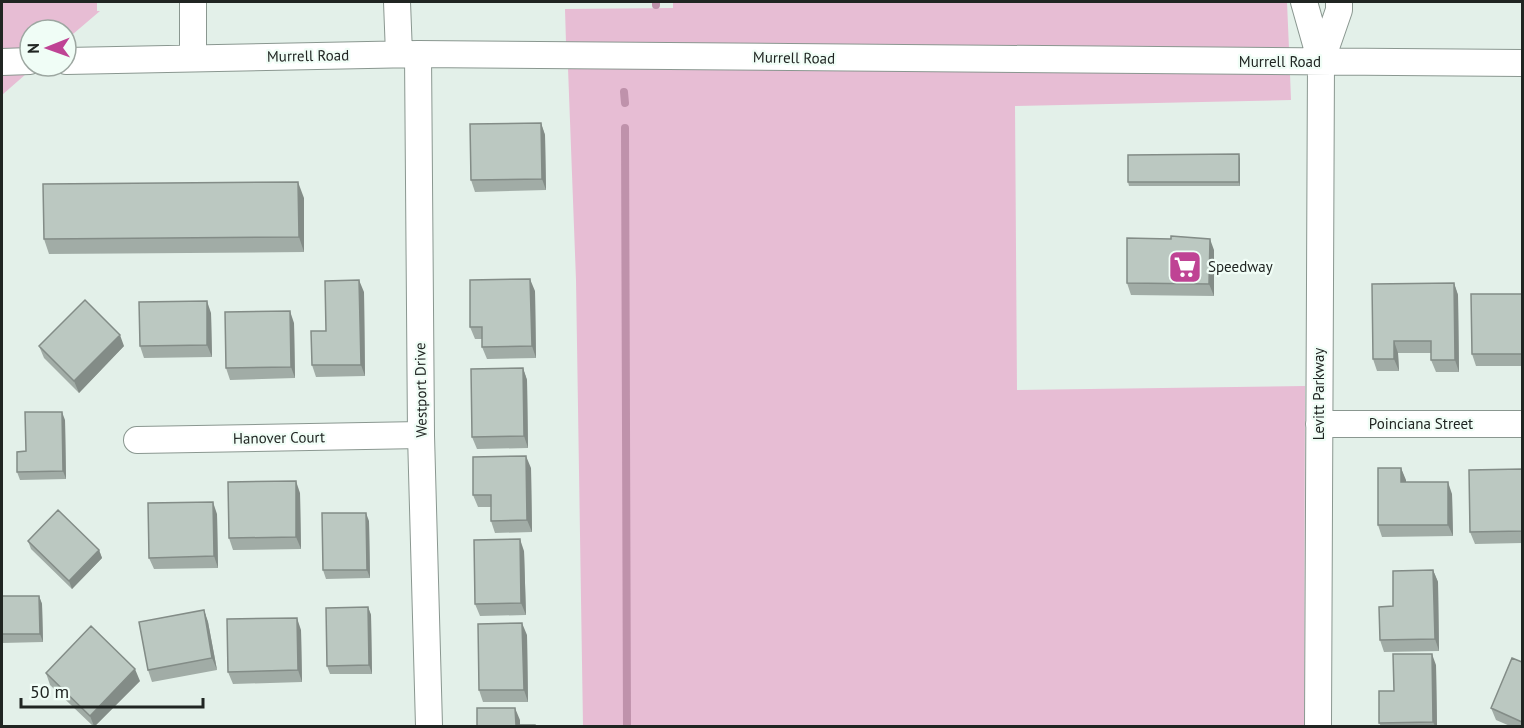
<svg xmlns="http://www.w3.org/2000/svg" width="1524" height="728" font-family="'PT Sans',sans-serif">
<rect width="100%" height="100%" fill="#e3f0e9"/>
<path fill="#e7bdd4" d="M2 2H97V11H100L66 40V30H30V49L2 50Z
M673 2H1287L1289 49 566 43 565 9 673 8Z
M568 68 1290 74 1291 100 1015 106 1017 390 1305 386 1304 726H583L576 280Z
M26 74 2 95V75Z"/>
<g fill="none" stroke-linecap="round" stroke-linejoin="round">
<path stroke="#bf92ab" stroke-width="8" d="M656 2V5
M624 92 625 103
M625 128 627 726"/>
<defs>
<path id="minor" d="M193 2V58
M397 2 399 54
M1304 2 1321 62 1318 726
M418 54 421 435 429 726
M66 61 418 54 1522 63
M2 62 30 61
M1321 62 1339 10V2
M1319 424H1522
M137 440 421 435"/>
</defs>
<use href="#minor" stroke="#8a9790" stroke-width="28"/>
<use href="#minor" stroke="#fff" stroke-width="26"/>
</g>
<path fill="#a1aca6" d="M541 123 545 135 546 190 475 192 471 180Z
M1240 159V186H1129L1128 182Z
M304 198V252L49 254 44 239Z
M1214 250V296L1131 295 1127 283Z
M1454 283 1458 295 1459 372H1436L1431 360V353H1398L1399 371H1377L1373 359Z
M535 291 536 358 487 359 482 347V339H475L470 327Z
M364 292 365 376 316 377 312 365 326 331Z
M1522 294V366H1476L1472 354Z
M211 313 212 357 144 358 140 346Z
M294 323 295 378 230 380 226 368Z
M39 346H124L79 393 44 358Z
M523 368 527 380 528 448 477 449 472 437Z
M65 420 66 479 20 480 17 472 26 451Z
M531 468 532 532 495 533 491 521V507H478L473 495Z
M1401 468 1406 482 1452 494 1453 536 1382 537 1378 525Z
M1522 469V543L1475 544 1470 532Z
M300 493 301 549 233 550 229 538Z
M217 514 218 568 154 569 149 558Z
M369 521 370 578 326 579 323 570Z
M28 541 99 550 102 558 72 589 31 549Z
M524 551 526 615 480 616 475 604Z
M1433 570 1438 582 1439 651 1384 652 1380 640 1393 606Z
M2 596H39L42 604 43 642 2 643Z
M368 607 371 615 372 674H330L327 666Z
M204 610 208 622 217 670 152 682 148 670Z
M301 630 302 682 233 684 228 672Z
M527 635 528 702H483L479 690Z
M1522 662V726H1510L1496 720 1491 708Z
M1436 665 1437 726H1381L1379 723 1394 691Z
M46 673 140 681 95 726H93L50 685Z"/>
<path fill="#838c87" d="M541 123 545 135 546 190 542 179Z
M1239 154 1240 159V186L1239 182Z
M298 182 304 198V252L299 237Z
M1210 239 1214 250V296L1209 284Z
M530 279 535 291 536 358 532 346Z
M359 280 364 292 365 376 361 365Z
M1454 283 1458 295 1459 372 1455 360Z
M207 301 211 313 212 357 207 345Z
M290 311 294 323 295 378 291 367Z
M120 335 124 346 79 393 74 381Z
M1394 341 1398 353 1399 371 1394 359Z
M523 368 527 380 528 448 524 436Z
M62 412 65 420 66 479 63 471Z
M526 456 531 468 532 532 527 520Z
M1401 468 1406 480V494L1401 482Z
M296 481 300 493 301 549 296 537Z
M1448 482 1452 494 1453 536 1448 525Z
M213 502 217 514 218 568 214 556Z
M366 513 369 521 370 578 367 570Z
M520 539 524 551 526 615 521 603Z
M99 550 102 558 72 589 69 581Z
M1433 570 1438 582 1439 651 1435 639Z
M39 596 42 604 43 642 40 634Z
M368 607 371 615 372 674 369 665Z
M204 610 208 622 217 670 212 658Z
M297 618 301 630 302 682 298 670Z
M522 623 527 635 528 702 524 690Z
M1432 654 1436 665 1437 726H1435L1433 722Z
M135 669 140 681 95 726H94L90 716Z
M515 708 520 720V726L516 725Z"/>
<path fill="#bbc8c1" stroke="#838c87" stroke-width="1.5" d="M541 123 542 179 471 180 470 124Z
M1239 154V182H1128V155Z
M298 182 299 237 44 239 43 184Z
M1171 236 1210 239 1209 284 1127 283V238L1171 239Z
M530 279 532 346 482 347V327H470V280Z
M359 280 361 365H312L311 331H326L325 281Z
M1454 283 1455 360H1431V341H1394V359H1373L1372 284Z
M1471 294H1522V354H1472Z
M85 300 120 335 74 381 39 346Z
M207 301V345L140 346 139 302Z
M290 311 291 367 226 368 225 312Z
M523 368 524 436 472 437 471 369Z
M25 412H62L63 471 17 472V452L26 451Z
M526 456 527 520 491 521V495H473V457Z
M1378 468H1401V482H1448V525H1378Z
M1522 469V531L1470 532 1469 470Z
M296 481V537L229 538 228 482Z
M213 502 214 556 149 558 148 503Z
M58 510 99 550 69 581 28 541Z
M322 513H366L367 570H323Z
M520 539 521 603 475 604 474 540Z
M1433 570 1435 639 1380 640 1379 607 1393 606V571Z
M2 596H39L40 634H2Z
M368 607 369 665 327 666 326 608Z
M204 610 212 658 148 670 139 622Z
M297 618 298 670 228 672 227 619Z
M522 623 524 690H479L478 624Z
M91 626 135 669 90 716 46 673Z
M1393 654H1432L1433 722 1379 723V691H1394Z
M1512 658 1522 662V722L1491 708Z
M477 708H515L516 725H535V726H477Z"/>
<defs>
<symbol id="supermarket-square" viewBox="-11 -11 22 22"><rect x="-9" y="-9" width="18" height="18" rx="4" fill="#bf4394" stroke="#f0fdf6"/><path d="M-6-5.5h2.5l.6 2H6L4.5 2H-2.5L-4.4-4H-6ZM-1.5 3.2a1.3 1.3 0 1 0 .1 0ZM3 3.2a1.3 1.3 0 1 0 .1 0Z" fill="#fff"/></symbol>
</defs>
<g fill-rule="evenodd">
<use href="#supermarket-square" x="1166" y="248" width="38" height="38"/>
</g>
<g text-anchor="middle" stroke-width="4.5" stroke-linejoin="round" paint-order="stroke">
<g font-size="15" fill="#202522" stroke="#f0fdf6">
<text transform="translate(308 56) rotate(-1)" y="5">Murrell Road</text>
<text transform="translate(794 58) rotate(1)" y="5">Murrell Road</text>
<text x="1280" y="67">Murrell Road</text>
<text transform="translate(421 390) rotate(-91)" y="5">Westport Drive</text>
<text transform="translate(1319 394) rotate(-90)" y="5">Levitt Parkway</text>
<text x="1421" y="429">Poinciana Street</text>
<text transform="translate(279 438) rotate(-1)" y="5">Hanover Court</text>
</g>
<g font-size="15" fill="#202522" stroke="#f0fdf6" text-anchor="start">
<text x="1208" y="272">Speedway</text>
</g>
</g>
<rect width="1524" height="728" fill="none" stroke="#202522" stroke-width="6"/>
<g transform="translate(48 48) rotate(269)"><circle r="28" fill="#f0fdf6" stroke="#9da7a1" stroke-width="1.5"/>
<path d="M0-4.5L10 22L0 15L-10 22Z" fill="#bf4394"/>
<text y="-9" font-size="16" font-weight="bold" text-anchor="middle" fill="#202522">N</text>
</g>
<path d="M21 698v9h182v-9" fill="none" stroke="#202522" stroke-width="3"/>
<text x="30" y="698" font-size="18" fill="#202522" stroke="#f0fdf6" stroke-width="4.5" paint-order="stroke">50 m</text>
</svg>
